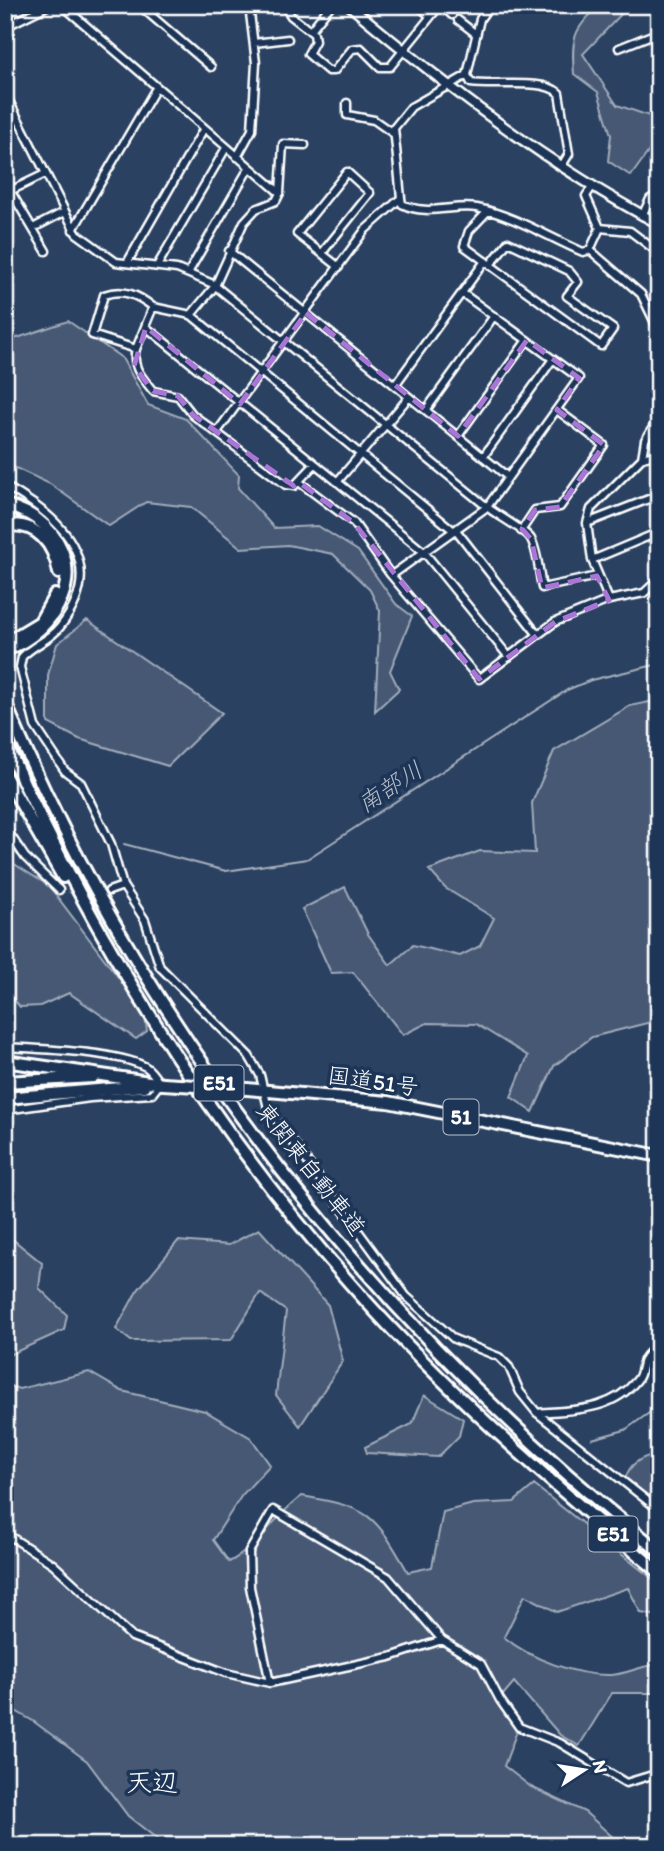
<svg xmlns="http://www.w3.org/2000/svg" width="664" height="1851" font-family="Itim,'Klee One',sans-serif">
<rect width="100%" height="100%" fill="#2a4161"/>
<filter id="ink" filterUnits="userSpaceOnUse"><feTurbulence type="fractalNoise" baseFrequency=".0143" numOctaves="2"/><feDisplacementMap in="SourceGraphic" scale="14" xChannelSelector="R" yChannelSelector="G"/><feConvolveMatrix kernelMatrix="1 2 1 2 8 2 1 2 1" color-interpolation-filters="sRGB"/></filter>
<g filter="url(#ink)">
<path fill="#465975" stroke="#a2acba" stroke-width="2" d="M601 5H630L583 54 617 105 649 116 659 111V137L631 176 608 161 611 135 598 92 574 74C571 39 573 28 601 5Z
M68 321 122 358 148 405 186 419 239 475 238 488 274 528 318 526 358 551 396 604 412 616 390 671 399 689 375 711 380 611 370 590 333 554 288 545 241 548 191 507 146 502 109 526 50 484 5 463V342Z
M87 620 222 713 168 766 79 739 48 723V675L57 644Z
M659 700V1020L592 1037 554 1066 533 1112 511 1097 528 1056 476 1024 427 1023 403 1035 353 972 331 973 302 909 345 887 368 934 390 965 413 945 460 956 480 946 494 918 445 888 429 870 480 851 535 853 532 803 554 751 630 706Z
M8 860 49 886 134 998 145 1017 147 1031 136 1039 69 993 40 1006 20 1007 5 989V862Z
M5 1195 9 1198 5 1233 42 1263 39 1288 67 1315 64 1330 9 1355 5 1354Z
M259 1229 328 1305 343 1361 300 1426 276 1395 286 1311 260 1293 231 1340 131 1341 116 1329 137 1291 178 1241 229 1245Z
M89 1372 122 1391 205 1411 251 1438 270 1465 242 1495 213 1540 229 1562C258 1547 276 1514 302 1496 370 1508 374 1513 408 1572L432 1567 443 1512 473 1504 514 1502 534 1485 659 1584V1616L641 1613 628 1588 557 1612 525 1595 504 1637C530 1659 577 1676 611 1675 627 1674 643 1665 659 1664V1693H612L579 1746 560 1735 514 1682 502 1696 520 1723 504 1766 531 1787 585 1812 616 1840 617 1846H166L128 1816 87 1761 33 1721 5 1705V1384L19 1389Z
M424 1395 463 1419 459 1436 438 1457 367 1453 365 1447 412 1424Z
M659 1454V1506L625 1480C629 1463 642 1456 659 1454Z"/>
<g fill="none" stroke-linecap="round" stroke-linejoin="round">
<path stroke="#a7b1be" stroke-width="2" d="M5 842 21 858
M124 844 226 871 307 859 567 690 591 680 659 664
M592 1439 625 1430 659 1406"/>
<path stroke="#4a5e79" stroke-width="6" stroke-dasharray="6 3" stroke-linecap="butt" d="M59 890 109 891"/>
<defs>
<path id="street" d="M62 5 280 193
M139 5 211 67
M284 5 291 16 314 34 315 41 308 54 328 71H334L352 49 361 48 380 67H390L440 5
M418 5 430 16
M440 5 452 15
M458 20 476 34
M5 27 49 5
M310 31 331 5
M254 43 288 39
M619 48 659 32
M467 75 471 83C496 87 543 78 559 93L569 154 561 167
M5 93 76 233 116 262 177 269 213 284 487 507C495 514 528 532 531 539 538 552 539 573 542 588L597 576
M347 103V115L374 120 394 134
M305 145 283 144 280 193 276 201 256 209 244 222 215 286 191 315 454 531
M237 157 252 130 256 63 249 5
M5 182 46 251
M592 187 586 196 600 228 630 231 659 253
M10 191 45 174
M401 198 402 204C428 217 451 204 477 208 513 215 550 238 583 252L590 250 600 228
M488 211 469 231 464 246 490 265 601 346 613 329 567 296 578 282 569 271 508 242 490 265
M642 216 650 199 659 194
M33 228 64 212
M73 230 156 88
M590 250 641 294 659 331
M229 251 508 477
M322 253 370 193 347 172 297 234 339 267
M127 263 203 130
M157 266 226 148
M188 273 249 168
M153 307 191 315
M146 327 424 552 487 507 579 378 462 293
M136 349 92 335 104 295C123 288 138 295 153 307L136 349C131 367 142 377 153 391L178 396 193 415 286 485 294 486 315 464
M395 385 485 261
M426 410 494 316
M217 432 365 230 401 198 394 128 411 107 467 75 480 19 490 5
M458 436 527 340
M659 454 642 458 591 509 587 523 592 560 609 600 644 593 659 579
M483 457 553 359
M642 458 645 440 659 418
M299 482 354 523 390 574 479 679 555 622 609 600
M337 482 409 397
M5 486C61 517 110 563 60 627 50 640 33 645 22 657L20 667 35 726 65 771 81 783 111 844 123 886 145 920 160 967 249 1056 260 1075 268 1108 406 1296 454 1339 499 1357 509 1367 520 1392 537 1413 659 1510
M587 523 659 495
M456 530 538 635
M521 531 535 510 560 507 604 445 557 410
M592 560 659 532
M392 575 424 552 509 657
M5 827 25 857 59 890
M109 891 123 886
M5 1047C40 1049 116 1051 146 1067 152 1071 156 1078 160 1084L152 1094 90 1098 5 1110
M537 1413C574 1410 612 1411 637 1380 642 1374 641 1367 644 1360 646 1354 654 1349 659 1344
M5 1533 53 1564 132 1637 226 1673 270 1683 390 1657 442 1640
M270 1683 250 1587 249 1552 273 1510 388 1577 442 1640 481 1664 500 1700 519 1727 560 1743 626 1783 659 1773"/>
<path id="secondary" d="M349 5C447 87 546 164 659 224"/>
<path id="highway" d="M5 504C19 510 33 514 44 525 91 569 58 632 5 650
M5 526C37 521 54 544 59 573
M5 643 40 622 55 595
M5 702C144 1034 378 1327 659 1551
M5 742C98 949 221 1144 375 1311 462 1405 559 1490 659 1572
M5 776 63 877
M5 1061 163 1084
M5 1082 93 1077
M247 1089 388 1102 659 1156
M5 1098 144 1086"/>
</defs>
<use href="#street" stroke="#fff" stroke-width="11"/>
<use href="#secondary" stroke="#fff" stroke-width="13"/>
<use href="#highway" stroke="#fff" stroke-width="16"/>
<use href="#street" stroke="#1d3557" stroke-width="6"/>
<use href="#secondary" stroke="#1d3557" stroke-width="8"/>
<use href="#highway" stroke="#1d3557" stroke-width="10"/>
<defs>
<path id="highway-bridge" d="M163 1084 247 1089"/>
</defs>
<use href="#highway-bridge" stroke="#fff" stroke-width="16" stroke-linecap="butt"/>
<use href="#highway-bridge" stroke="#1d3557" stroke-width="10"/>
</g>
</g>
<path fill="none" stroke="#a976d5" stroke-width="5" stroke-dasharray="14 9" stroke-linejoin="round" d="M306 313 458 436 527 340 579 378 557 410 604 445 560 507 535 510 522 529 531 539 542 588 597 576 609 600 555 622 479 679 354 523 299 482 294 486 193 415 178 396 153 391 134 366 146 327 240 404Z"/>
<g text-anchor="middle" stroke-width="7" stroke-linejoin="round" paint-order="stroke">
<g fill="#1d3557" stroke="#bbc2cd" stroke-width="2">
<rect x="194.5" y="1065.5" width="49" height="35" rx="5"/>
<rect x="443.5" y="1099.5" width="35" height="35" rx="5"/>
<rect x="588.5" y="1516.5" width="49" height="35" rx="5"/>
</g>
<g font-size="21" font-weight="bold" fill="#fff">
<text x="219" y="1090">E51</text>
<text x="461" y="1124">51</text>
<text x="613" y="1541">E51</text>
</g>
<g font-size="23" fill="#fff" stroke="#1d3557">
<text transform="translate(373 1081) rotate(8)" y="8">国道51号</text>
<text transform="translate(311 1169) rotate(52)" y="8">東関東自動車道</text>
</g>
<g font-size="24" font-style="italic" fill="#b6bec8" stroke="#1d3557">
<text transform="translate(390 787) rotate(-33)" y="8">南部川</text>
</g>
<g font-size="26" fill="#fff" stroke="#1d3557">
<text x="152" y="1791">天辺</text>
</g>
</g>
<rect width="664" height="1851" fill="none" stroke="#1d3557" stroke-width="28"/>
<rect x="14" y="14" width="636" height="1823" fill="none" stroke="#fff" stroke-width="2.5" filter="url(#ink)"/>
<g transform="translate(584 1770) rotate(78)" stroke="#1d3557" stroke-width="5" paint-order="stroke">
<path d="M0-5L12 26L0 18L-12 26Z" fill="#ffffff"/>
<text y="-10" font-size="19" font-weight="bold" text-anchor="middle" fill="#ffffff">N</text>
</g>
</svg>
